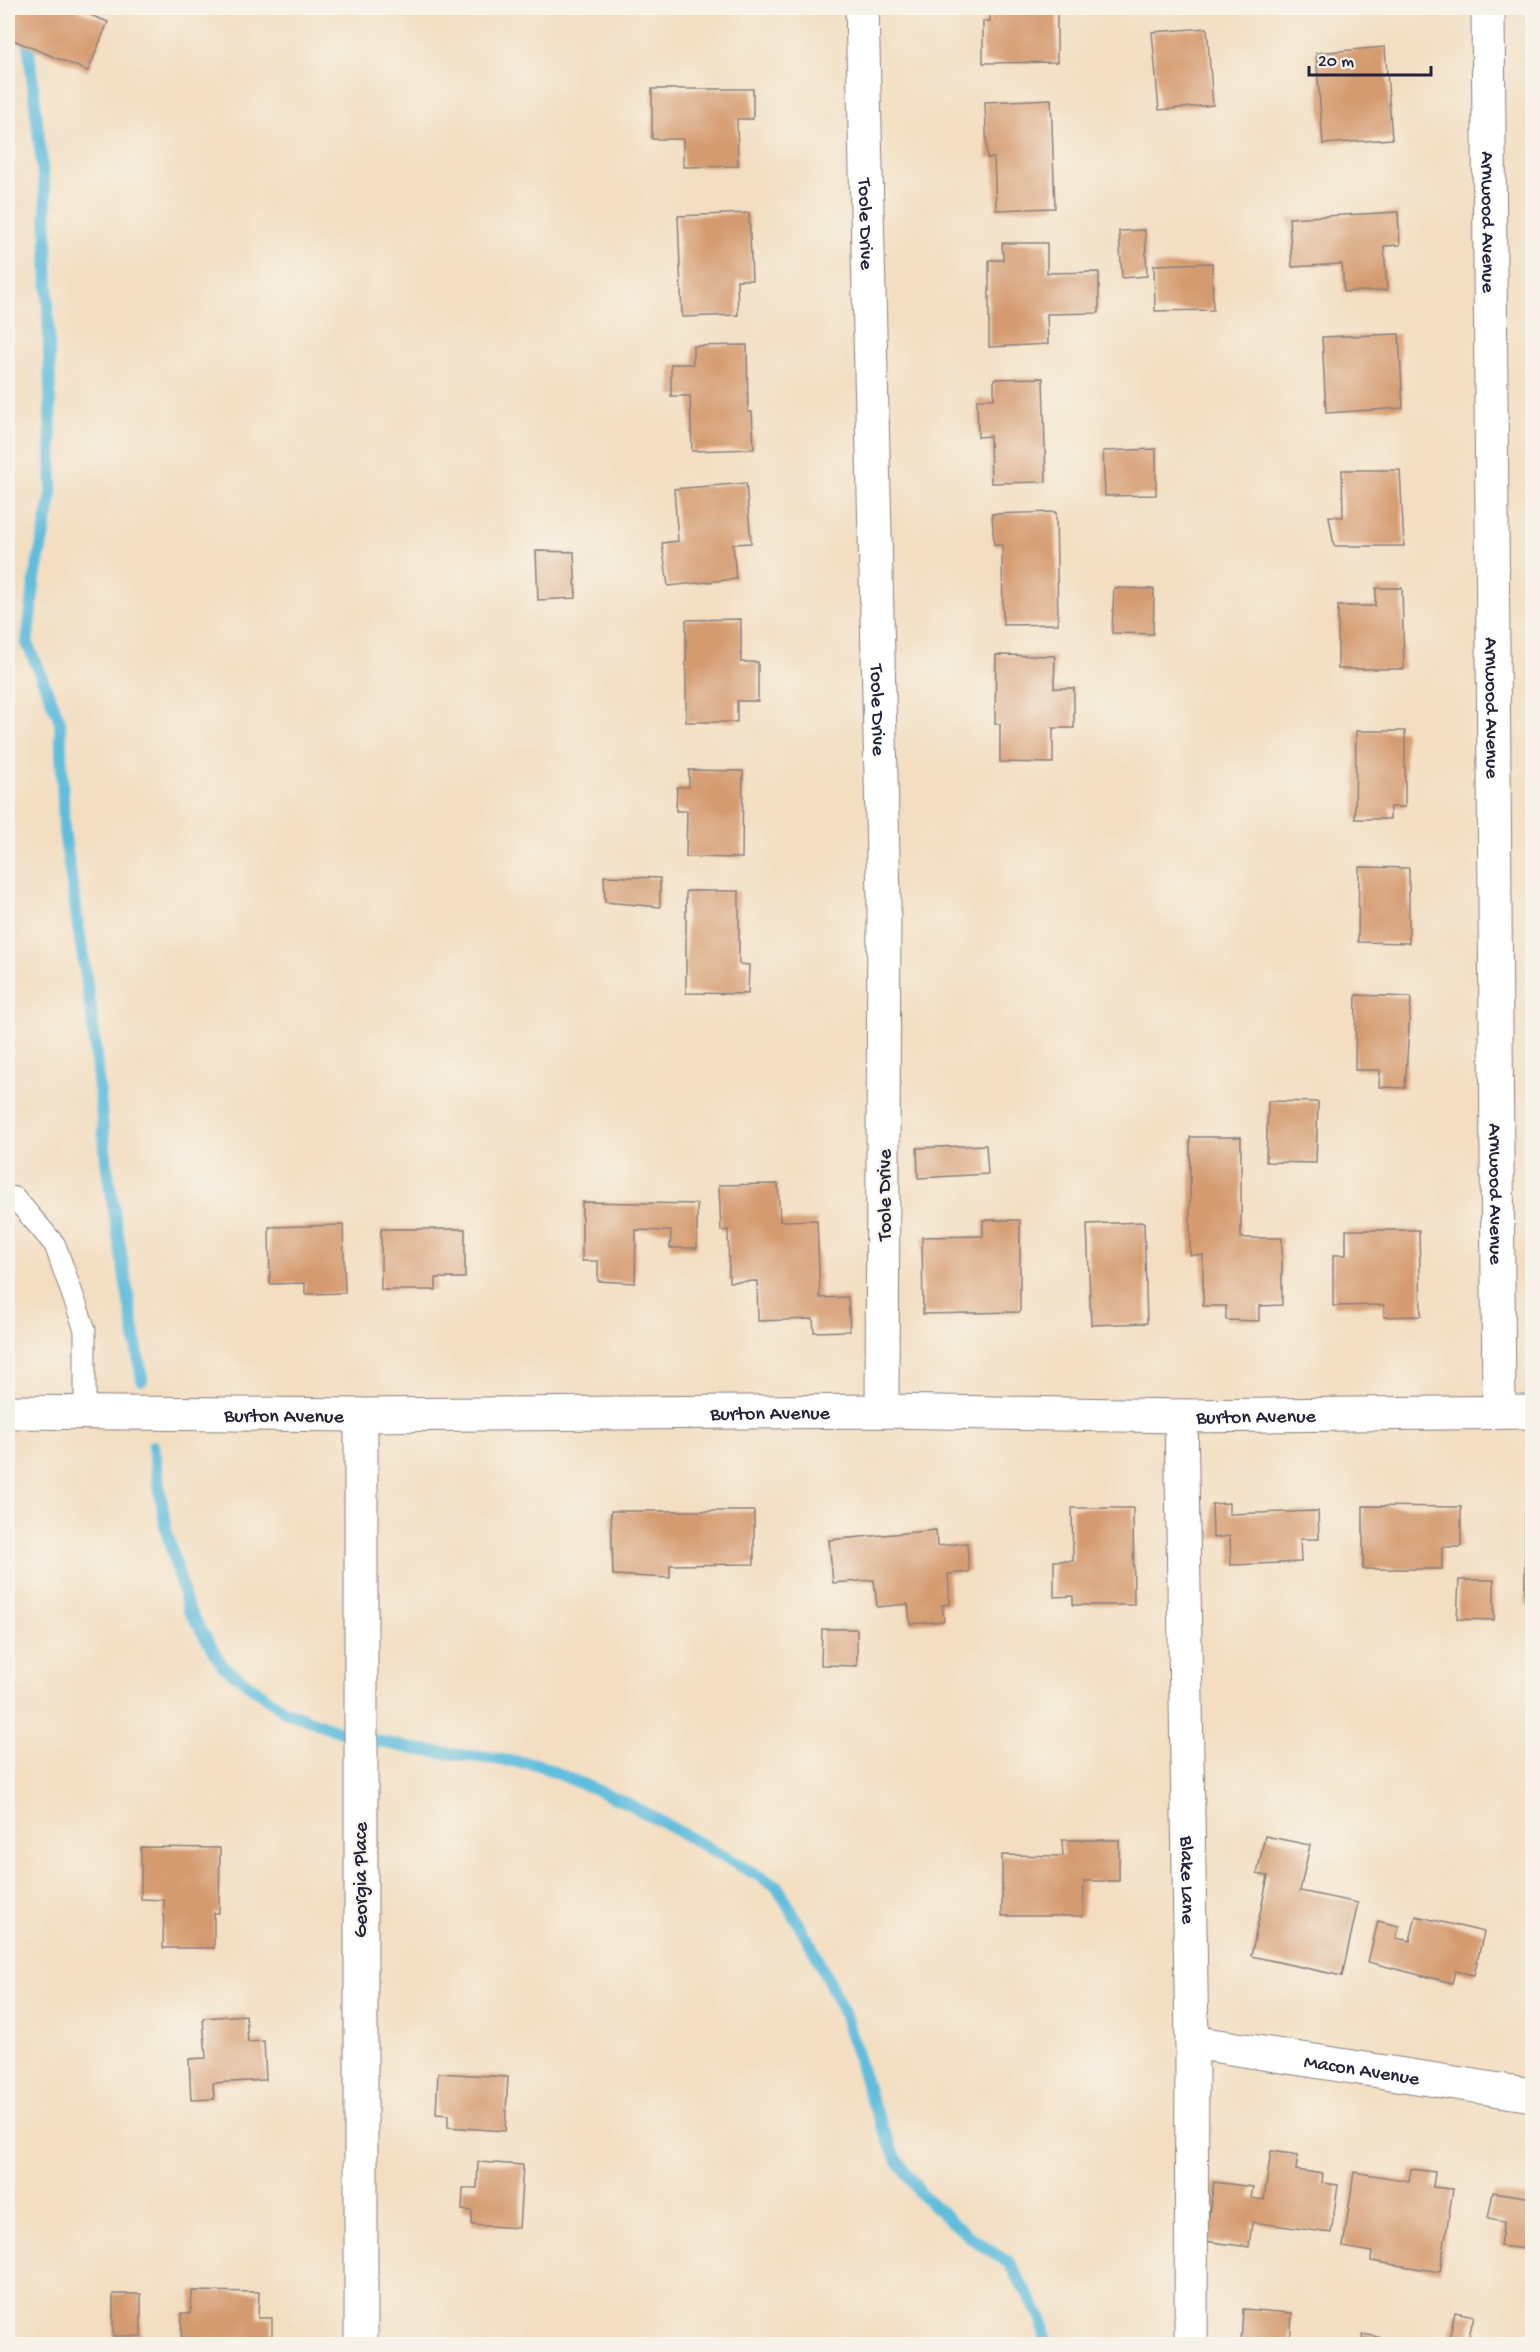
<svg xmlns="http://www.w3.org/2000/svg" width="1540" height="2352" font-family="'Gochi Hand',sans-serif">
<rect width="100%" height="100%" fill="#f7f3e8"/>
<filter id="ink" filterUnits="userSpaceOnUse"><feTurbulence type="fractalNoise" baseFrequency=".0167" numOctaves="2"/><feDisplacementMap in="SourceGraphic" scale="12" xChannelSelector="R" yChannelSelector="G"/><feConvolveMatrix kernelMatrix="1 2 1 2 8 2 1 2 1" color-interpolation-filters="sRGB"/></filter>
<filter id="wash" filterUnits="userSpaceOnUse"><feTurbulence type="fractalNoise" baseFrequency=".008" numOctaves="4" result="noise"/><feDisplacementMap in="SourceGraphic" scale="24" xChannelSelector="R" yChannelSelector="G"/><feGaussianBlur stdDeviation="1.35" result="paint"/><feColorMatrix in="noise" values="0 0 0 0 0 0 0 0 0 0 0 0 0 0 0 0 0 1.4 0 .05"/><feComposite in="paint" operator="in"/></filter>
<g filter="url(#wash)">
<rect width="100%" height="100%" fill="#f3dec1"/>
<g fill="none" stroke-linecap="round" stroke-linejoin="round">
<path stroke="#5fbddd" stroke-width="12" d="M42 8 27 32 46 202 52 494 35 577 27 643 60 721 64 831 92 1018 107 1168 142 1380
M153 1446 166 1530 188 1609 223 1666 285 1711 343 1733 413 1749 536 1764 629 1804 777 1886 812 1947 844 2013 870 2097 896 2158 921 2194 966 2234 1010 2264 1042 2319 1046 2344"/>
</g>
<g id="blocks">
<path fill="#d59b70" d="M9 8H72L108 22 88 71 8 38Z
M990 8H1057V62L983 63V21H990Z
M1207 28 1213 105 1159 110 1152 32Z
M1385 47 1392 139 1323 144 1316 53Z
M652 89H753V119H737L738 166 683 167V139H652Z
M1051 99 1055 208 996 210 994 158H987L985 102Z
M1398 212 1400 245 1384 246 1387 290 1344 292 1342 264 1292 267 1289 218Z
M749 213 752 280H737L738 315 682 317 678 216Z
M1145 230 1147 276 1122 278 1119 231Z
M1002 243H1047V273L1099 272V313L1047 314 1048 344 989 347V260H1003Z
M1212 263 1213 310 1155 311 1154 265Z
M1399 334 1403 408 1326 413 1322 337Z
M747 345 748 412H752L754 449 692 451 690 396H671V364H693V346Z
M1043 378 1046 482 991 483 990 436 978 437 977 399H994V379Z
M1156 449V495L1105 496 1103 451Z
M1342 470H1400L1404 546H1334L1329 516 1343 517Z
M746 483 751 543 733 544 736 579 668 586 662 543 678 541 674 489Z
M1056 512 1058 624 1003 625 1002 545H994L992 514Z
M536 551 574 552 576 598 538 600Z
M1114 588 1154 589 1153 634 1112 633Z
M1376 588H1402L1404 669H1338V606H1375Z
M741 619V662H758V701H737V722H686V620Z
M996 655 1055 656 1054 688H1074V728H1053V763L1000 762V724H995Z
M1356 731H1405V807H1390V819H1355Z
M689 770 743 771 742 858 686 857 687 811H676L677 787H689Z
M1359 867 1409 868V943L1358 942Z
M604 876 660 878V907L605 902Z
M686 891H739V964L749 965 748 994 686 993Z
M1356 995 1411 997 1405 1088 1379 1087 1380 1070H1355Z
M1268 1101 1318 1102 1316 1163 1266 1162Z
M1190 1137H1241V1238H1282V1305L1259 1306V1321L1226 1320V1306H1203V1255H1190Z
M986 1145 988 1174 918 1178 917 1148Z
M778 1184 780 1221 817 1220 820 1298 848 1297 850 1331 814 1332 813 1319 758 1321 757 1281 729 1282 728 1230 721 1231 719 1185Z
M582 1202 697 1204V1248H670L671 1231 636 1230 635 1283 598 1281V1261H582Z
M983 1220H1020V1312L923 1314 922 1237 983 1236Z
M1144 1222 1147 1323 1091 1325 1087 1224Z
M343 1225 345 1293 305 1294V1283L270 1284 269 1227Z
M381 1229H465V1278H436V1290H381Z
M1346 1230H1419L1421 1316 1384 1317V1305L1333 1306V1255H1346Z
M1229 1503V1514L1318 1511 1319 1539H1300L1301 1562 1231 1565 1230 1536 1213 1538 1212 1504Z
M1363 1506 1461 1507V1547H1442V1569H1363Z
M1072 1508H1133L1134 1605H1073V1596L1054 1597V1561H1073Z
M611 1511H754V1564L670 1565V1578L613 1575Z
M1525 1511H1532V1605H1525Z
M936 1530 937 1546 967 1543 969 1572 948 1574 950 1604 942 1605 944 1621 910 1624 908 1604 877 1607 874 1580 833 1583 829 1540Z
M1459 1580H1494V1620L1457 1619Z
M822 1629H857V1666L821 1665Z
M1265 1836 1310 1845 1300 1891 1358 1903 1342 1976 1251 1956 1268 1876 1257 1874Z
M1062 1840H1119V1881H1084L1083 1916H1002V1855L1063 1856Z
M141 1847 220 1848 219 1913H214V1948H163L164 1900 141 1899Z
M1416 1916 1484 1932 1474 1975 1455 1971 1452 1983 1368 1962 1378 1921 1399 1926 1396 1938 1410 1941Z
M1531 1970H1532V1994L1527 1993Z
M246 2015 248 2042 264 2041 266 2080 213 2083 214 2099 191 2100 189 2059 206 2058 203 2018Z
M438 2073 508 2077 505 2131 448 2127V2115L436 2114Z
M1271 2151 1298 2155 1296 2170 1323 2174 1322 2183 1338 2185 1331 2233 1252 2222 1249 2247 1205 2241 1214 2182 1253 2187 1251 2198 1264 2200Z
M478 2162 523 2165 519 2228 472 2225V2211L462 2210 463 2188H477Z
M1411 2169 1435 2172 1433 2187 1453 2189 1440 2272 1371 2261 1372 2252 1343 2247 1354 2172 1409 2181Z
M1493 2192 1532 2198V2250L1500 2246 1504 2222 1488 2219Z
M192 2291 259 2292 258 2318H272V2344H181L182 2313H191Z
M113 2294H141V2336H113Z
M1243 2309 1292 2313 1290 2344H1241Z
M1455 2312 1474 2316 1467 2344H1448Z
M1363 2334 1408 2343V2344H1361Z"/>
</g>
</g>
<g filter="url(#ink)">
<use href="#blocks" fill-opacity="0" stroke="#8a807e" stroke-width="1.5"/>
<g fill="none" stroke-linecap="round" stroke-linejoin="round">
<defs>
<path id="service" d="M8 1197 15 1198 55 1245 85 1330V1412"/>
<g id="minor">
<path id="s1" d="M862 8 884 898 882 1411"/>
<path id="s2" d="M1488 8 1499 1411"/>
<path id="s3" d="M8 1412 361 1415 882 1411 1181 1416 1532 1412"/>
<path id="s4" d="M1181 1416 1192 2042 1191 2344"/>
<path id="s5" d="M1192 2042 1532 2095"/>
<path d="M361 2344V1415"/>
</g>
</defs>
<use href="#service" stroke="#8a807e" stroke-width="23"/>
<use href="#minor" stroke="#8a807e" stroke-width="35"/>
<use href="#service" stroke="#fff" stroke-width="21"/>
<use href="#minor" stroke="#fff" stroke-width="33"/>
</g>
</g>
<g text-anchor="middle" stroke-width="4.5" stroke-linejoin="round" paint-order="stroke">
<g font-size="20" fill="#22223b" stroke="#f7f3e8">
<text dy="7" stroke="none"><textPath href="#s1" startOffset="216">Toole Drive</textPath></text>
<text dy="7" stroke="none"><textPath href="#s2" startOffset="214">Arnwood Avenue</textPath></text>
<text dy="7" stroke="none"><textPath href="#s1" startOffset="702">Toole Drive</textPath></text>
<text dy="7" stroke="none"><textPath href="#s2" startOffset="700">Arnwood Avenue</textPath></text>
<text transform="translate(883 1195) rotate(-90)" y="7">Toole Drive</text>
<text dy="7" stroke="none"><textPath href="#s2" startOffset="1186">Arnwood Avenue</textPath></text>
<text dy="7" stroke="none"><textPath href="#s3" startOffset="762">Burton Avenue</textPath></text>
<text dy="7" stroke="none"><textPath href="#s3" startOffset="276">Burton Avenue</textPath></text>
<text dy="7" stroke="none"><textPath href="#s3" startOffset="1248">Burton Avenue</textPath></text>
<text transform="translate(359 1880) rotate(-90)" y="7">Georgia Place</text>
<text dy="7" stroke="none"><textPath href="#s4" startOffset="464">Blake Lane</textPath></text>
<text dy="7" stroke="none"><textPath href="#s5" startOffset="172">Macon Avenue</textPath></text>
</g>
</g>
<rect width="1540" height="2352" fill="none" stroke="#f7f3e8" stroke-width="30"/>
<path d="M1309 66v9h122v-9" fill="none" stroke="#22223b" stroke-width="3"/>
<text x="1318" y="66" font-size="18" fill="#22223b" stroke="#f7f3e8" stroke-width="4.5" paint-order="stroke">20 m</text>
</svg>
